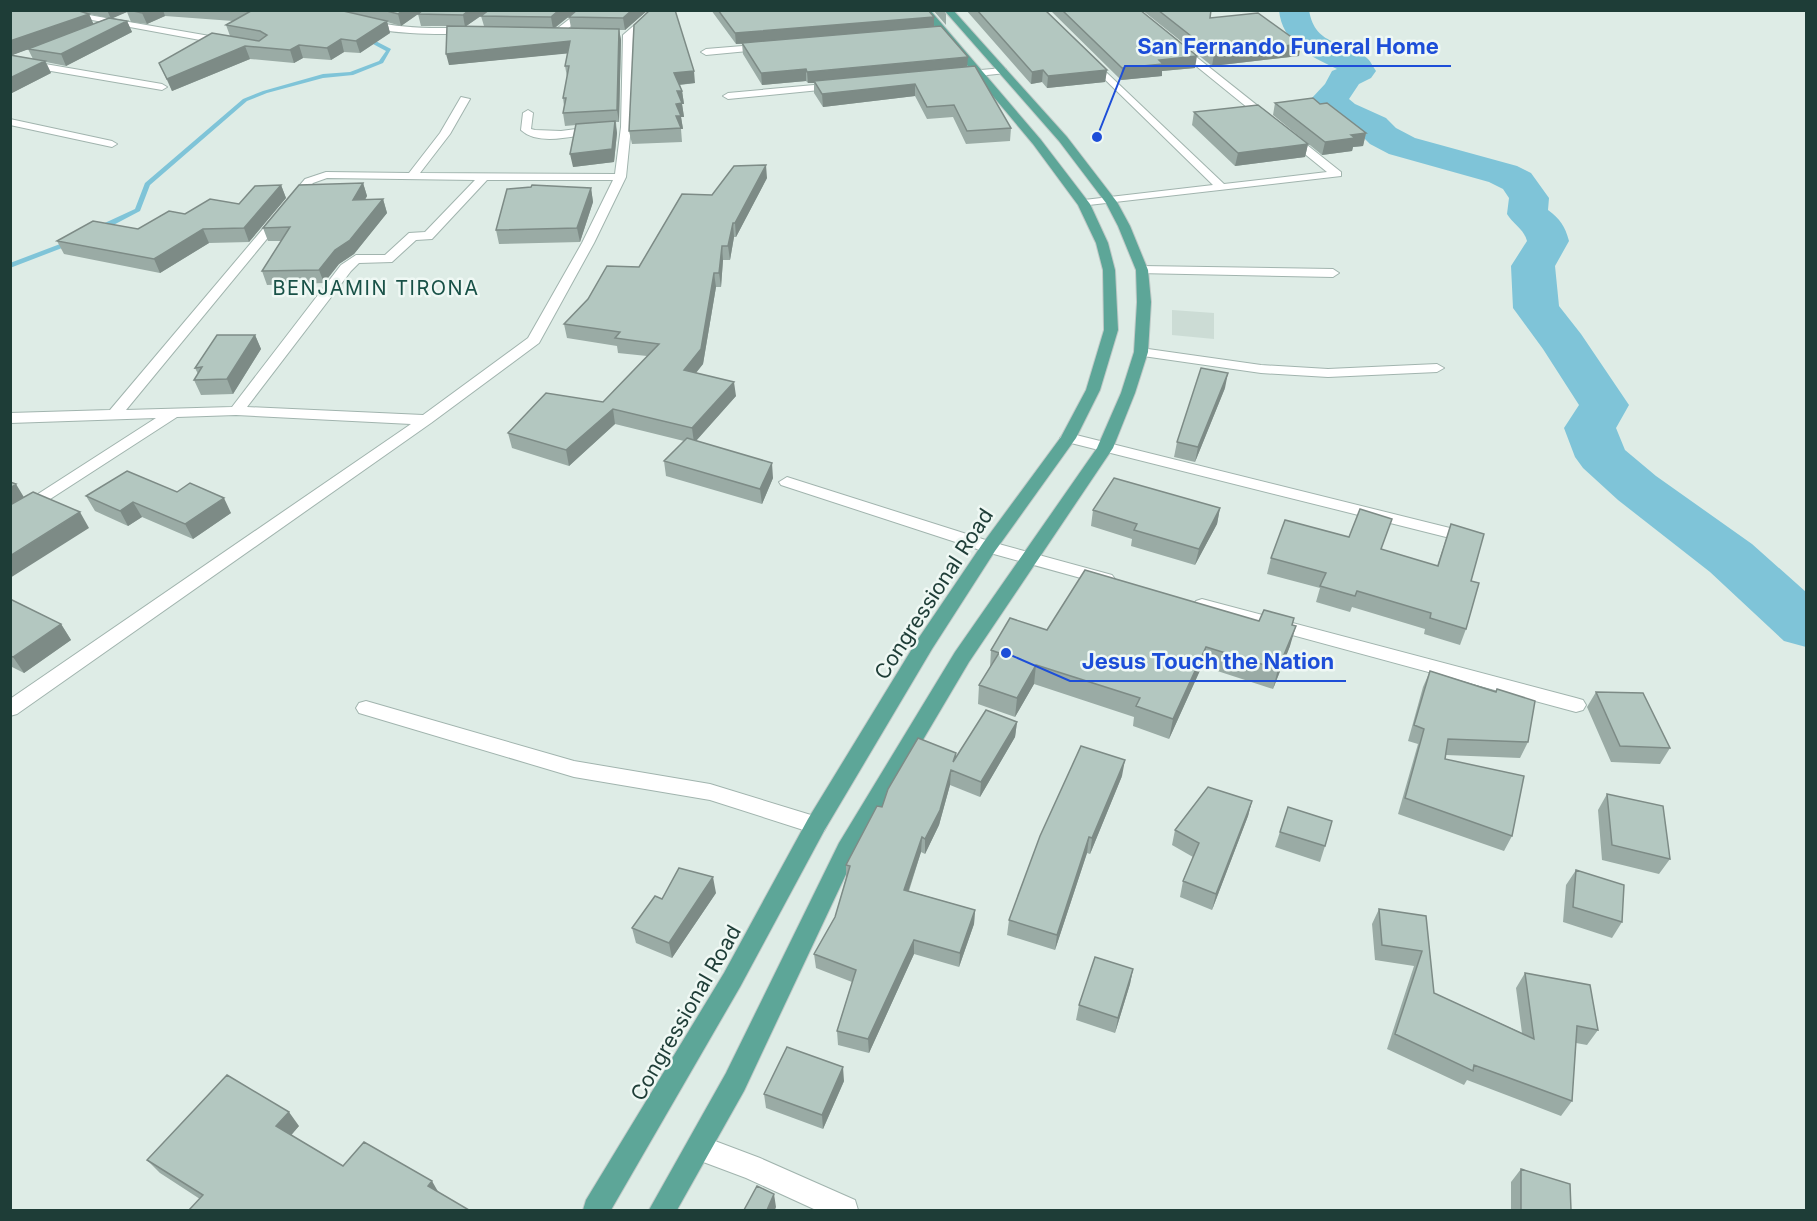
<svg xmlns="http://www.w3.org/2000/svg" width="1817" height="1221" font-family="Inter,sans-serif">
<rect width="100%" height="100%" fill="#deece6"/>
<path fill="#ccdcd5" d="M1172 310 1214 313V339L1172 335Z"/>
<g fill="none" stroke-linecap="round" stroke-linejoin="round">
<path fill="#7fc4d8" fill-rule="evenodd" d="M360 35H364L391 49 383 63 353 75 323 78 267 93 247 101 150 185 140 211 102 231H96V227L135 209 145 183 243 99 263 91 323 74 350 72 379 61 386 51 360 37Z
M68 241 75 243 10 268V263Z"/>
<path fill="#7fc4d8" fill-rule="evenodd" d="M1279 10H1309C1315 49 1349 40 1368 59 1371 62 1373 67 1376 71L1371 78 1359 84 1349 99 1355 104 1386 118 1396 128 1415 138 1517 166 1531 173 1549 198 1548 210C1560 219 1565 226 1569 241L1555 266 1559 306 1581 334 1629 405 1616 428 1625 450 1656 476 1752 544 1806 592V647L1784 641 1710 572 1618 500 1583 468 1575 457 1564 428 1579 405 1543 349 1513 308 1511 266 1527 241C1524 229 1513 224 1507 214L1509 198 1503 189 1489 182 1389 154 1370 144 1360 134 1329 120 1311 99 1325 84 1332 71 1337 69C1310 56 1282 43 1279 10Z"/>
<defs>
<path id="minor" d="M38 10H60L227 39 232 42 227 45Z
M326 10C345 10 362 20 380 23 409 29 439 28 469 28L474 31 469 34C426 34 363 36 326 10Z
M581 10H591L560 35H554V31Z
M652 10H662L633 36 631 127 626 177 594 243 539 343 431 423 17 714 10 716V699L411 424 236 415 177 417 10 525V512L156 418 10 423V413L110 410 305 179 326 172 409 173 440 133 461 97 470 99 450 134 420 173 615 174 621 127 623 35ZM327 178 475 180 425 232 409 233 385 255H356L341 265 232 407 126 410 313 183ZM487 180H613L582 243 528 338 423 415 247 407 351 271 359 263 392 262 416 240 432 239Z
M767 44 772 47 770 49 706 55 701 52 706 49Z
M1174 44H1180L1341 172V176L1080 206V202L1084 200 1213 185 1086 61 1084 59 1089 56 1224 184 1327 172 1174 48Z
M10 58 162 84 167 87 162 90 10 64Z
M1003 68 1006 69V73L959 78 954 75 959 72Z
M836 83 840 84V88L728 99 723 96 728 93Z
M528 110 533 113 531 129 535 130 561 131 599 126 604 129 599 132C577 135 539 147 521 130L523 113Z
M10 119 112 141 117 144 112 147 10 125Z
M1142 266 1333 269 1339 273 1333 277 1137 273 1136 270 1137 267Z
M1141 348 1261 365 1328 369 1437 364 1444 368 1437 372 1328 377 1261 373 1136 355 1134 352 1136 349Z
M1068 433 1470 533 1476 534 1478 538 1476 542 1470 543 1063 441 1060 438 1063 435Z
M787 477 995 543 1112 575 1115 579 1112 583 1106 585 983 551 781 485 779 482Z
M1202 599 1576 698 1583 700 1586 705 1583 710 1576 712 1196 609 1193 605 1196 601Z
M366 701 574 761 710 784 824 819 827 825 824 831 816 834 710 800 574 777 359 713 356 708 359 703Z
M699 1135 760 1158 855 1200 858 1210H816L746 1178 690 1157 686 1148 690 1139Z"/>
<path id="major" d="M921 10H930L1041 140 1090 204 1108 243 1115 270 1118 330 1100 390 1076 438 995 551 932 649 824 831 740 987 611 1210H583L586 1200 724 973 808 819 918 639 983 543 1061 437 1086 390 1104 330 1103 270 1096 243 1078 205 1033 144Z
M944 10H953L1067 137 1117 202 1130 226 1148 270 1151 302 1148 352 1135 393 1113 448 969 662 856 853 744 1091 677 1210H649L726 1073 839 843 955 652 1097 448 1121 393 1134 352 1137 302 1136 270 1118 226 1106 203 1059 141Z"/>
</defs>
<use href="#minor" stroke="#a1b4ae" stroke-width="2"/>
<use href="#major" stroke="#c0c9c7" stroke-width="2"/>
<use href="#minor" fill="#fff" fill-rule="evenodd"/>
<use href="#major" fill="#5da698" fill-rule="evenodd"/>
</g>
<path fill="#9aaba5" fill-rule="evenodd" d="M10 10H339L347 13 343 10H577L555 28H571L569 17 577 10H648L625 30H619L621 40 619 122H616L617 133 614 162 573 167 576 125 565 126 563 113 564 106 563 98 567 77 565 66 568 53 449 65 447 26H421L418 14 401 26 387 22 390 33 360 53 344 52 331 60 303 58 294 63 250 59 172 91 159 63 230 36 226 25 233 21 165 16 147 24 131 22 127 12 111 18 127 21 132 32 66 66 46 62 51 73 10 94ZM89 14 108 18 93 24ZM481 16 484 26H466ZM28 49 33 59 12 55Z
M650 10 695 83 680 85 682 91 684 104H682L684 117H681L683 129H681L682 142 632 144 629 131Z
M711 10H928L934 27 967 67 1011 128 1010 141 966 144 953 117 927 119 915 96 823 107 814 93V83H808L806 81 762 85 743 54 742 44H736Z
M933 10H944L946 14V25Z
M966 10H1045L1107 70 1105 82 1047 88 1042 82 1031 84Z
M1050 10H1140L1195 68 1162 71V76L1121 80Z
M1142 10H1211L1210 18 1299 56 1212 66Z
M1275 103 1320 104 1366 133 1363 146 1353 147 1352 151 1322 155 1273 115Z
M1194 112 1308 144 1305 157 1235 166 1192 125Z
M767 178 736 237H734L730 260H723L721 287H716L703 364 696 373 736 396 696 441 773 478 762 504 666 476 664 461 684 441 615 424 569 466 512 448 508 433 603 402 647 356 618 353 617 346 567 338 564 324 639 267 712 195Z
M363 183 367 196 365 200 383 199 387 213 354 254 339 264 324 283 267 285 262 271 281 241H268L263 228Z
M281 185 286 198 249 242 209 243 160 273 64 254 57 241 138 229 185 214 239 204Z
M591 188 593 202 580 242 499 244 496 230Z
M255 335 261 349 233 394 201 395 194 380 198 374 195 368Z
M1225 388 1195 462 1174 457 1177 442Z
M177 492 231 513 193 539 142 517 128 526 95 511 86 496Z
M1220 508 1217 524 1195 565 1131 546 1132 539 1091 526 1093 510Z
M1451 524 1471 581 1466 629 1460 645 1424 634 1425 629 1352 607 1350 612 1316 602 1320 588 1267 574 1271 558 1381 549 1437 566Z
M10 599 61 624 71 640 24 673 10 666Z
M1259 621 1292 625 1290 646 1273 689 1202 666 1169 739 1133 726 1134 717 1034 684 1015 717 978 704 979 685 990 668 991 650 1047 630Z
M1430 671 1496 691 1497 689 1528 742 1520 758 1446 755 1445 759 1512 836 1504 851 1398 814 1418 744 1408 741 1423 687Z
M1596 692 1670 748 1660 764 1611 762 1587 707Z
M1017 722 1015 737 980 797 950 785 939 825 925 854 921 852 909 891 975 910 974 924 959 967 914 954 869 1053 838 1045 837 1031 852 982 816 968 814 954 835 917 846 878V865L882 807 955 758Z
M1122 776 1090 854 1087 853 1055 950 1007 935 1009 920Z
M1607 794 1670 859 1659 874 1602 860 1598 810Z
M1252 801 1248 816 1212 910 1180 897 1183 881 1193 857 1172 845 1175 830Z
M1288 807 1325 846 1320 862 1275 847Z
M1576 870 1622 922 1612 938 1563 922 1566 885Z
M716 893 672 958 636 943 632 928Z
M1379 909 1426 916 1434 993 1522 1033 1516 988 1525 973 1598 1030 1587 1045 1576 1043 1572 1101 1561 1116 1467 1080 1464 1085 1387 1049 1414 966 1375 960 1372 924Z
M1133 969 1130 984 1115 1033 1076 1020 1079 1005Z
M844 1081 823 1129 766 1108 764 1094Z
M299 1126 291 1135 343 1166 439 1193 200 1199 160 1173 147 1160Z
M1521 1169 1571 1210H1511V1182Z"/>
<path fill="#7d8b86" d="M107 10H126L127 12 111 19Z
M147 10H163L165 16 147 24 142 13Z
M403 10H424L401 26 398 14Z
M469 10H489L465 27 463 15Z
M559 10H577L553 29 551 17Z
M632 10H648L625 30 623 18Z
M89 14 94 25 10 56V41Z
M934 17V29L736 44 735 33Z
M127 21 132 32 66 66 61 54Z
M387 21 390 33 360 53 356 41Z
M619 29 621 40 619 122 617 110Z
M341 39 344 52 331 60 327 48Z
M570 41 572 53 449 65 446 54Z
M1301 44 1299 56 1212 66 1214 54Z
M299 45 303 58 294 63 290 50Z
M245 46 250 59 172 91 167 79Z
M1197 56 1195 68 1162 71V76L1121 80 1122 68 1159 60Z
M968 57 967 69 814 81V83H808L807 72Z
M45 61 51 73 10 94V78Z
M806 69V81L762 85 761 73Z
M1043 70 1042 82 1031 84 1032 72Z
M1107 70 1105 82 1047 88 1048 76Z
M694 71 695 83 676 85 674 73Z
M915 84V96L823 107 822 94Z
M677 91H682L684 104H682L684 117H681L683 129 678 128 676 104Z
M615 121 617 133 614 162 573 167 570 154Z
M1366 133 1363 146 1353 147 1352 151 1322 155 1325 142 1351 135Z
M1308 144 1305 157 1235 166 1238 153Z
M766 165 767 178 736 237 735 223Z
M363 183 367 196 357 213 353 200Z
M281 185 286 198 249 242 244 228Z
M591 188 593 202 580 242 577 228Z
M383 199 387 213 354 254 339 264 324 283 319 270 335 250Z
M733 223 734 237 730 260 728 246Z
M203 229 209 243 160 273 154 259Z
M722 246 723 260 721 287 719 273Z
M714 273 716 287 703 364 686 385 684 370Z
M255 335 261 349 233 394 227 379Z
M1228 373 1225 388 1195 462 1198 447Z
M734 382 736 396 694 443 692 428Z
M613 409 615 424 569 466 566 450Z
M772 463 773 478 762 504 760 489Z
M16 484 25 499 10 509V488Z
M224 498 231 513 193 539 185 524Z
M133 502 142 517 128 526 120 511Z
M1220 508 1217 524 1195 565 1199 549Z
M80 512 89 528 10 578V556Z
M61 624 71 640 24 673 13 657Z
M1296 626 1290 646 1273 689 1278 669Z
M1206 647 1202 666 1169 739 1173 719Z
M1036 665 1034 684 1015 717 1017 698Z
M1017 722 1015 737 980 797 981 782Z
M1125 760 1122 776 1090 854 1092 838Z
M951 770 950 785 939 825 925 854V839Z
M1252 801 1248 816 1212 910 1216 894Z
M922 837 921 852 904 904V890Z
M1089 837 1087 853 1055 950 1057 935Z
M713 877 716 893 672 958 669 943Z
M975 910 974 924 959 967 960 953Z
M914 940V954L869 1053 868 1039Z
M1133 969 1130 984 1115 1033 1118 1018Z
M843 1067 844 1081 823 1129 822 1115Z
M289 1112 299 1126 287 1140 276 1126Z
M432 1181 440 1195 428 1186Z
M774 1194 776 1207 775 1210H767Z"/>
<path fill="#b3c7c0" stroke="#7d8b86" stroke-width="1.5" d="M10 10H76L89 14 10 41Z
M129 10H147L142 13Z
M241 10H339L387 21 356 41 341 39 327 48 299 45 290 50 245 46 167 79 159 63 212 33 259 41 267 35 260 31 226 25 251 11Z
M383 10H403L398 14Z
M423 10H469L463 15 418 14Z
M489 10H559L551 17 481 16Z
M577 10H632L623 18 569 17Z
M650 10H675L694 71 674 73 682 91H677L682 103 676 104 681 116H676L681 128 629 131 634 25Z
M718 10H928L934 17 735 33Z
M977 10H1045L1107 70 1048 76 1043 70 1032 72Z
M1062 10H1140L1197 56 1159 60 1163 64 1122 68Z
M1158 10H1211L1210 18 1258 13 1301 44 1214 54Z
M109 18 127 21 61 54 28 49Z
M447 26 619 29 617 110 563 113 566 98H563L569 66H565L570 41 446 54Z
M941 26 968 57 807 72 806 69 761 73 742 43Z
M10 55 45 61 10 78Z
M975 66 1011 128 967 131 954 105 927 107 915 84 822 94 814 81Z
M1313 98 1320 104 1327 103 1366 133 1351 135 1355 138 1325 142 1275 103Z
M1258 105 1308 144 1238 153 1194 112Z
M615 121 612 149 570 154 576 124Z
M766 165 735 223H733L728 246H722L719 273H714L701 349 684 370 734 382 692 428 613 409 566 450 508 433 546 393 603 402 659 344 615 338 620 332 564 324 588 299 607 266 639 267 682 194 712 195 734 166Z
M363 183 353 200 383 199 350 240 335 250 319 270 262 271 290 227 263 228 299 185Z
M281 185 244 228 203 229 154 259 57 241 93 221 138 229 169 211 185 214 210 199 239 204 255 186Z
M532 185 591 188 577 228 496 230 507 189 531 187Z
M217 335H255L227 379 194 380 202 367 195 368Z
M1201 368 1228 373 1198 447 1177 442Z
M687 438 772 463 760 489 664 461Z
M127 471 177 492 190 483 224 498 185 524 133 502 120 511 86 496Z
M1114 478 1220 508 1199 549 1134 530 1137 524 1093 510Z
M10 482 16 484 10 488Z
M33 492 80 512 10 556V505Z
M1360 509 1392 519 1381 549 1438 566 1451 524 1484 534 1471 581 1479 583 1466 629 1430 618 1431 613 1357 591 1355 596 1320 586 1326 573 1271 558 1285 520 1349 537Z
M1085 570 1259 621 1264 610 1294 618 1292 625 1296 626 1278 669 1206 647 1173 719 1136 706 1140 698 1036 665 1017 698 979 685 999 653 991 650 1010 618 1047 630Z
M10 599 61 624 13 657 10 656Z
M1430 671 1496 692 1497 689 1535 701 1528 742 1448 739 1445 759 1524 776 1512 836 1405 798 1424 729 1414 725Z
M1596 692 1643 693 1670 748 1620 746Z
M986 710 1017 722 981 782 951 770 940 810 925 839 922 837 904 890 975 910 960 953 914 940 868 1039 837 1031 856 970 814 954 835 917 850 866 846 865 877 806 882 807 888 789 918 738 956 753 953 762Z
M1081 746 1125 760 1092 838 1089 837 1057 935 1009 920 1040 836Z
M1208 787 1252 801 1216 894 1183 881 1199 843 1175 830Z
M1607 794 1663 806 1670 859 1612 845Z
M1288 807 1332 821 1325 846 1280 832Z
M679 868 713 877 669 943 632 928 655 896 662 899Z
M1576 870 1624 885 1622 922 1573 907Z
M1379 909 1426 916 1434 993 1534 1039 1525 973 1590 985 1598 1030 1577 1026 1572 1101 1474 1065 1473 1071 1395 1034 1422 951 1382 945Z
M1095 957 1133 969 1118 1018 1079 1005Z
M787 1047 843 1067 822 1115 764 1094Z
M227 1075 289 1112 276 1126 343 1166 364 1142 432 1181 428 1186 469 1210H189L203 1195 147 1160Z
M1521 1169 1570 1184 1571 1210H1521Z
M757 1186 774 1194 767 1210H744Z"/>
<g text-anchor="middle" stroke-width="5" stroke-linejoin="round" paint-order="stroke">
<g font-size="20" letter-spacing="1.5" fill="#185147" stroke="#eff8f4">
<text x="376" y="295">BENJAMIN TIRONA</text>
</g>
<g font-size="21" fill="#1e3d37" stroke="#eff8f4">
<text transform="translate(934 594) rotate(-57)" y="7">Congressional Road</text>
<text transform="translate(686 1013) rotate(-60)" y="7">Congressional Road</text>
</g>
</g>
<path fill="none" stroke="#1d4ed8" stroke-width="2" d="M1097 137L1125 66H1451M1006 653L1070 681H1346"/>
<g fill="#1d4ed8" stroke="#eff8f4" stroke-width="2">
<circle cx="1097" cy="137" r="6"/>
<circle cx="1006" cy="653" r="6"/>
</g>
<g font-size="22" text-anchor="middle" font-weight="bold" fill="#1d4ed8" stroke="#eff8f4" stroke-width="5" stroke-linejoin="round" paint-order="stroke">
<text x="1288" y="54">San Fernando Funeral Home</text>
<text x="1208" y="669">Jesus Touch the Nation</text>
</g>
<rect width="1817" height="1221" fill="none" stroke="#1e3d37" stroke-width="24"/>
</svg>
